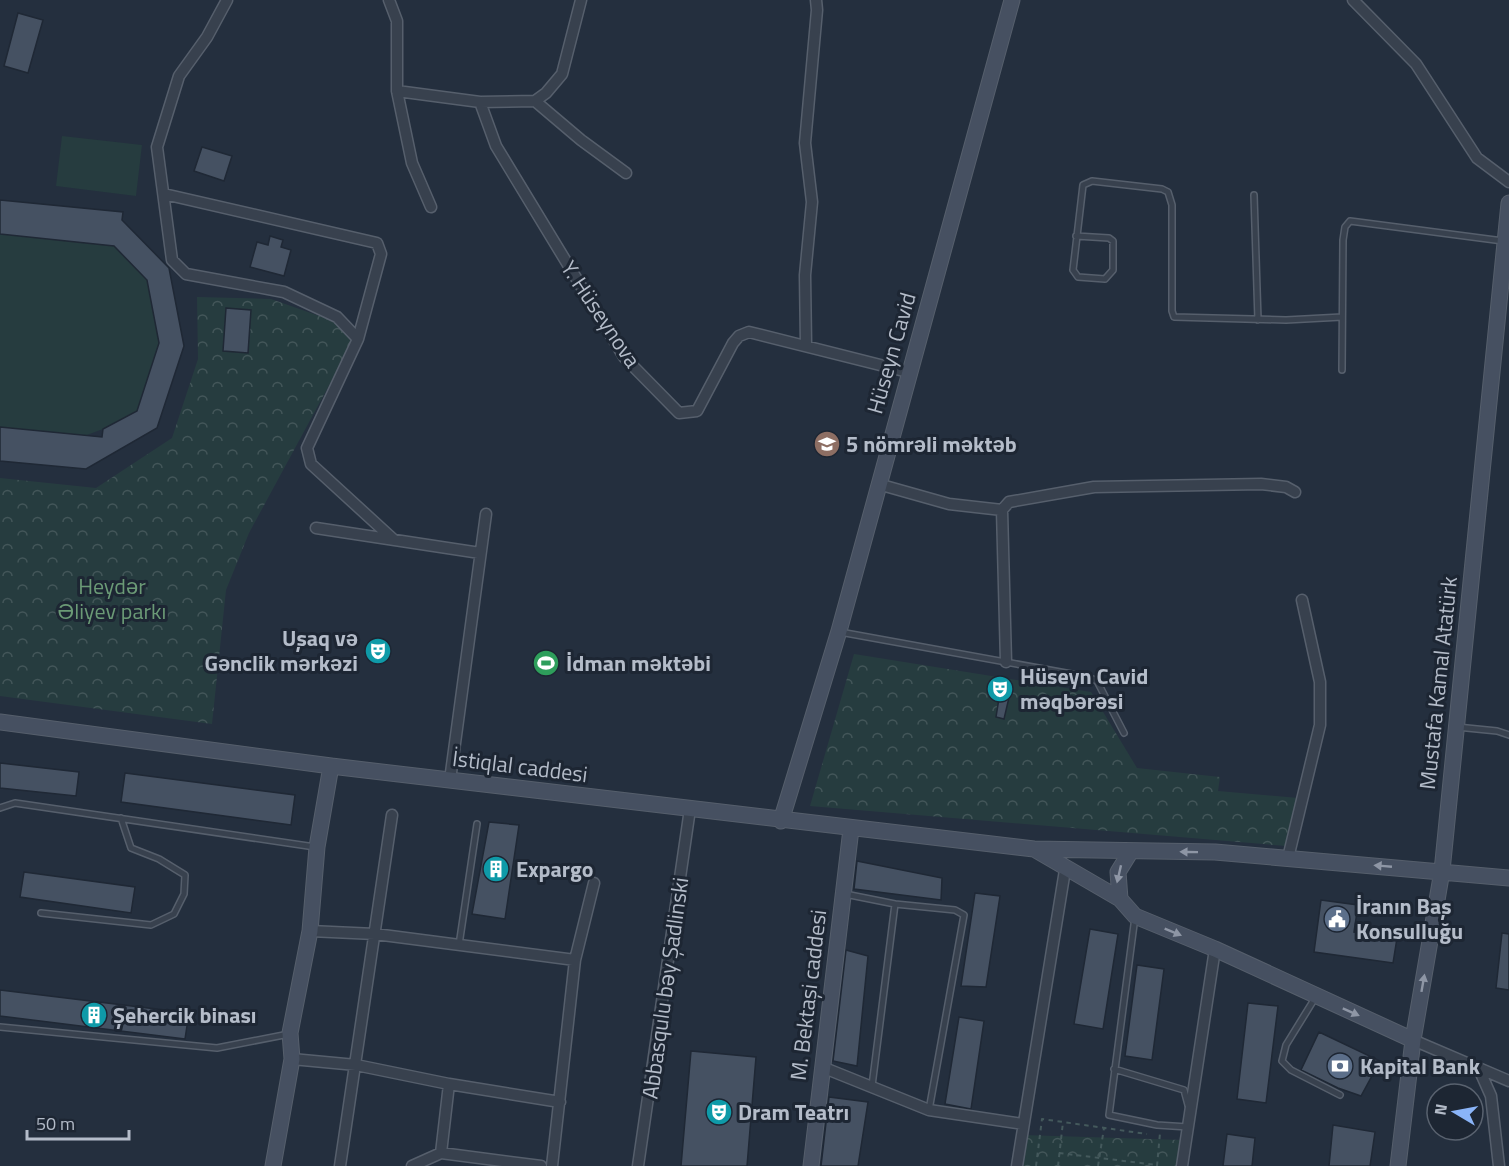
<svg xmlns="http://www.w3.org/2000/svg" width="1509" height="1166" font-family="'Titillium Web',sans-serif">
<defs>
<pattern id="forest-crowns" width="20" height="18" patternUnits="userSpaceOnUse" patternTransform="scale(1.5)"><rect width="20" height="18" fill="#263c3f"/><path d="M2 6a3 3 0 1 1 6 0M12 15a3 3 0 1 1 6 0" fill="none" stroke="#435659"/></pattern>
</defs>
<rect width="100%" height="100%" fill="#242f3e"/>
<path fill="url(#forest-crowns)" d="M197 297 271 299 359 330 249 533 226 590 212 724 0 696V478L96 488 172 438 198 359Z
M854 654 1091 692 1137 768 1220 777 1218 791 1298 798 1286 846 810 806Z
M1023 1135 1182 1140 1177 1166H1017Z"/>
<path fill="#263c3f" d="M62 136 142 145 136 196 56 186Z
M0 200 123 212 122 220 169 268 184 346 157 428 100 461 103 429 87 435 83 469 0 461Z"/>
<path fill="#455162" stroke="#1f2835" stroke-width="1.5" d="M18 13 43 20 28 73 4 66Z
M202 147 232 156 224 181 194 171Z
M0 200 123 212 122 220 169 268 184 346 157 428 86 469 0 461V427L102 437 103 429 137 411 159 343 147 280 114 246 0 234Z
M270 236 283 240 281 247 291 250 284 276 250 267 257 242 268 245Z
M226 308 251 310 248 353 223 351Z
M1001 686 1011 689 1004 719 996 717Z
M0 763 79 772 76 796 0 788Z
M125 773 295 795 291 825 121 802Z
M489 822 519 825 505 919 472 914Z
M857 861 942 878 941 900 854 889Z
M24 872 135 887 131 913 20 897Z
M975 893 1000 896 986 987 961 986Z
M1321 900 1358 905 1354 932 1397 938 1393 963 1314 952Z
M1090 929 1118 934 1103 1029 1074 1024Z
M1502 933 1509 934V990L1496 988Z
M846 950 868 956 857 1066 833 1061Z
M1137 965 1164 969 1152 1060 1125 1056Z
M0 990 189 1013 185 1039 0 1016Z
M1248 1003 1278 1006 1266 1103 1237 1099Z
M959 1017 984 1021 971 1109 945 1104Z
M1319 1032 1380 1061 1361 1096 1338 1088 1301 1070Z
M691 1051 756 1057 747 1166H681Z
M829 1097 868 1102 858 1166H821Z
M1333 1125 1375 1132 1370 1166H1329Z
M1227 1134 1255 1138 1252 1166H1223Z"/>
<g fill="none" stroke-linecap="round" stroke-linejoin="round">
<defs>
<path id="service" d="M1254 195 1258 320
M1076 236 1109 238 1113 241V270L1105 279 1078 277 1073 270 1083 185 1092 181 1162 189 1168 192 1172 205V311L1174 317 1286 320 1342 317
M1342 370 1343 240 1345 227 1350 221 1503 241
M840 632 1088 677 1097 681 1124 733
M1457 727 1497 731 1509 735
M0 808 15 803 315 847
M845 894 895 904 872 1086
M895 904 955 910 964 915 929 1110
M41 913 151 925 174 914 184 894 185 875 159 859 131 848 121 818
M1135 917 1109 1115 1157 1125 1188 1127
M459 945 477 824
M1315 998 1286 1045 1282 1061 1291 1070 1340 1095
M0 1027 217 1048 289 1034
M1114 1069 1184 1090 1188 1105"/>
<path id="minor" d="M227 0 207 37 179 76 157 147 172 260 186 274 284 292 337 317 358 339 307 448 311 464 394 540
M389 0 397 21V91L480 102
M1353 0 1416 64 1477 158 1509 182
M397 91 412 163 431 207
M535 101 480 102 496 146 624 357 679 413 697 411 733 343 739 336 749 332 908 372
M535 101 581 140 626 173
M535 101 546 93 562 74 581 0
M164 194 377 243 381 254 358 339
M806 345 805 275 812 202 805 143 817 10 816 0
M878 484 949 504 1002 510
M1002 510 1009 502 1094 487 1261 484 1286 487 1295 492
M1002 510 1006 662
M316 528 480 553
M450 780 486 514
M1288 858 1320 725V682L1302 600
M310 931 375 934 575 960
M1413 1040 1509 1081
M292 1059 356 1065 449 1084 441 1153
M822 1067 929 1110 1023 1124
M1479 1069 1491 1096 1499 1166
M449 1084 560 1102
M340 1166 392 815
M412 1166 441 1153 541 1166
M552 1166 575 960 594 883
M638 1166 690 809
M1017 1166 1065 870
M1182 1166 1215 949"/>
<path id="secondary" d="M0 722 331 766 1034 849 1215 852 1509 878
M781 821 839 631 1012 0
M1034 849 1120 899 1135 916 1215 949 1413 1040
M1120 899 1118 872 1131 851
M273 1166 292 1059 290 1033 310 931 317 847 331 766
M811 1166 851 829
M1398 1166 1413 1040 1442 871 1509 203"/>
</defs>
<use href="#service" stroke="#565f6c" stroke-width="8"/>
<use href="#minor" stroke="#565f6c" stroke-width="13"/>
<use href="#secondary" stroke="#565f6c" stroke-width="17"/>
<path stroke="#44595c" stroke-width="2" stroke-dasharray="4.5 4.5" stroke-linecap="butt" d="M1059 1153 1157 1165
M1036 1166 1042 1119 1147 1134
M1058 1166 1063 1122
M1098 1166 1104 1128
M1157 1166 1160 1133"/>
<use href="#service" stroke="#38414e" stroke-width="5"/>
<use href="#minor" stroke="#38414e" stroke-width="10"/>
<use href="#secondary" stroke="#465061" stroke-width="15"/>
</g>
<defs><path id="oneway-solid" d="M-6-.8H1V-3.2L6.5 0L1 3.2V.8H-6Z" transform="scale(1.5)"/></defs>
<g fill="#8e96a5">
<use href="#oneway-solid" transform="translate(1189 852) rotate(-179)"/>
<use href="#oneway-solid" transform="translate(1383 866) rotate(-175)"/>
<use href="#oneway-solid" transform="translate(1119 874) rotate(103)"/>
<use href="#oneway-solid" transform="translate(1173 932) rotate(22)"/>
<use href="#oneway-solid" transform="translate(1423 983) rotate(-80)"/>
<use href="#oneway-solid" transform="translate(1351 1012) rotate(24)"/>
</g>
<defs>
<symbol id="school-disc" viewBox="-11 -11 22 22"><circle r="9.5" fill="#8d6e63" stroke="#1d2633"/><path d="M0-5L7-2L0 1L-7-2ZM-4 1L0 2.5L4 1V4Q0 6-4 4Z" fill="#fff"/></symbol>
<symbol id="theatre-disc" viewBox="-11 -11 22 22"><circle r="9.5" fill="#0f9aa8" stroke="#1d2633"/><path d="M-5-5.5Q0-4 5-5.5V0Q5 5 0 6Q-5 5-5 0ZM-3.3-2.5H-1v1.5H-3.3ZM1-2.5H3.3v1.5H1ZM-2.8 1Q0 5.5 2.8 1Z" fill="#fff"/></symbol>
<symbol id="stadium-disc" viewBox="-11 -11 22 22"><circle r="9.5" fill="#2e9e5b" stroke="#1d2633"/><path d="M0-5a6.5 5 0 1 0 0 10a6.5 5 0 1 0 0-10ZM-3.5-1.8h7v3.6h-7Z" fill="#fff"/></symbol>
<symbol id="building-disc" viewBox="-11 -11 22 22"><circle r="9.5" fill="#0f9aa8" stroke="#1d2633"/><path d="M-4-6H4V6H1V3H-1V6H-4ZM-2.5-4.3h1.7v1.8h-1.7ZM.8-4.3h1.7v1.8H.8ZM-2.5-1h1.7V.8h-1.7ZM.8-1h1.7V.8H.8Z" fill="#fff"/></symbol>
<symbol id="civic-disc" viewBox="-11 -11 22 22"><circle r="9.5" fill="#5c6f8a" stroke="#1d2633"/><path d="M-.6-6.5H3V-4.5H.6V-3L4-1V1h2V6H-6V1h2V-1L-.6-3ZM-1.2 2.5V6h2.4V2.5Z" fill="#fff"/></symbol>
<symbol id="bank-disc" viewBox="-11 -11 22 22"><circle r="9.5" fill="#5c6f8a" stroke="#1d2633"/><path d="M-6-4H6V4H-6ZM0-2.3a2.3 2.3 0 1 0 0 4.6a2.3 2.3 0 1 0 0-4.6Z" fill="#fff"/></symbol>
</defs>
<g fill-rule="evenodd">
<use href="#school-disc" x="812" y="429" width="30" height="30"/>
<use href="#theatre-disc" x="363" y="636" width="30" height="30"/>
<use href="#stadium-disc" x="531" y="648" width="30" height="30"/>
<use href="#theatre-disc" x="985" y="674" width="30" height="30"/>
<use href="#building-disc" x="481" y="854" width="30" height="30"/>
<use href="#civic-disc" x="1322" y="904" width="30" height="30"/>
<use href="#building-disc" x="79" y="1000" width="30" height="30"/>
<use href="#bank-disc" x="1325" y="1051" width="30" height="30"/>
<use href="#theatre-disc" x="704" y="1097" width="30" height="30"/>
</g>
<g text-anchor="middle" stroke-width="6" stroke-linejoin="round" paint-order="stroke">
<g font-size="22" fill="#b4bcc9" stroke="#1d2633">
<text transform="translate(601 314) rotate(56)" y="8">Y. Hüseynova</text>
<text transform="translate(891 353) rotate(-74)" y="8">Hüseyn Cavid</text>
<text transform="translate(1438 683) rotate(-84)" y="8">Mustafa Kamal Atatürk</text>
<text transform="translate(520 766) rotate(7)" y="8">İstiqlal caddesi</text>
<text transform="translate(665 988) rotate(-82)" y="8">Abbasqulu bəy Şadlinski</text>
<text transform="translate(808 995) rotate(-83)" y="8">M. Bektaşi caddesi</text>
</g>
<g font-size="22" font-weight="bold" fill="#b4bcc9" stroke="#1d2633" text-anchor="start">
<text x="846" y="452">5 nömrəli məktəb</text>
<text x="358" y="646" text-anchor="end">Uşaq və<tspan x="358" dy="25">Gənclik mərkəzi</tspan></text>
<text x="566" y="671">İdman məktəbi</text>
<text x="1020" y="684">Hüseyn Cavid<tspan x="1020" dy="25">məqbərəsi</tspan></text>
<text x="516" y="877">Expargo</text>
<text x="1356" y="914">İranın Baş<tspan x="1356" dy="25">Konsulluğu</tspan></text>
<text x="113" y="1023">Şehercik binası</text>
<text x="1360" y="1074">Kapital Bank</text>
<text x="738" y="1120">Dram Teatrı</text>
</g>
<g font-size="22" fill="#6b9a76" stroke="#1d2633">
<text x="112" y="594">Heydər<tspan x="112" dy="25">Əliyev parkı</tspan></text>
</g>
</g>
<g transform="translate(1455 1112) rotate(280)"><circle r="28" fill="#1d2633" stroke="#59626f" stroke-width="1.5"/>
<path d="M0-4.5L10 22L0 15L-10 22Z" fill="#8ab4f8"/>
<text y="-9" font-size="16" font-weight="bold" text-anchor="middle" fill="#b4bcc9">N</text>
</g>
<path d="M27 1130v9h102v-9" fill="none" stroke="#b4bcc9" stroke-width="3"/>
<text x="36" y="1130" font-size="18" fill="#b4bcc9" stroke="#1d2633" stroke-width="4.5" paint-order="stroke">50 m</text>
</svg>
